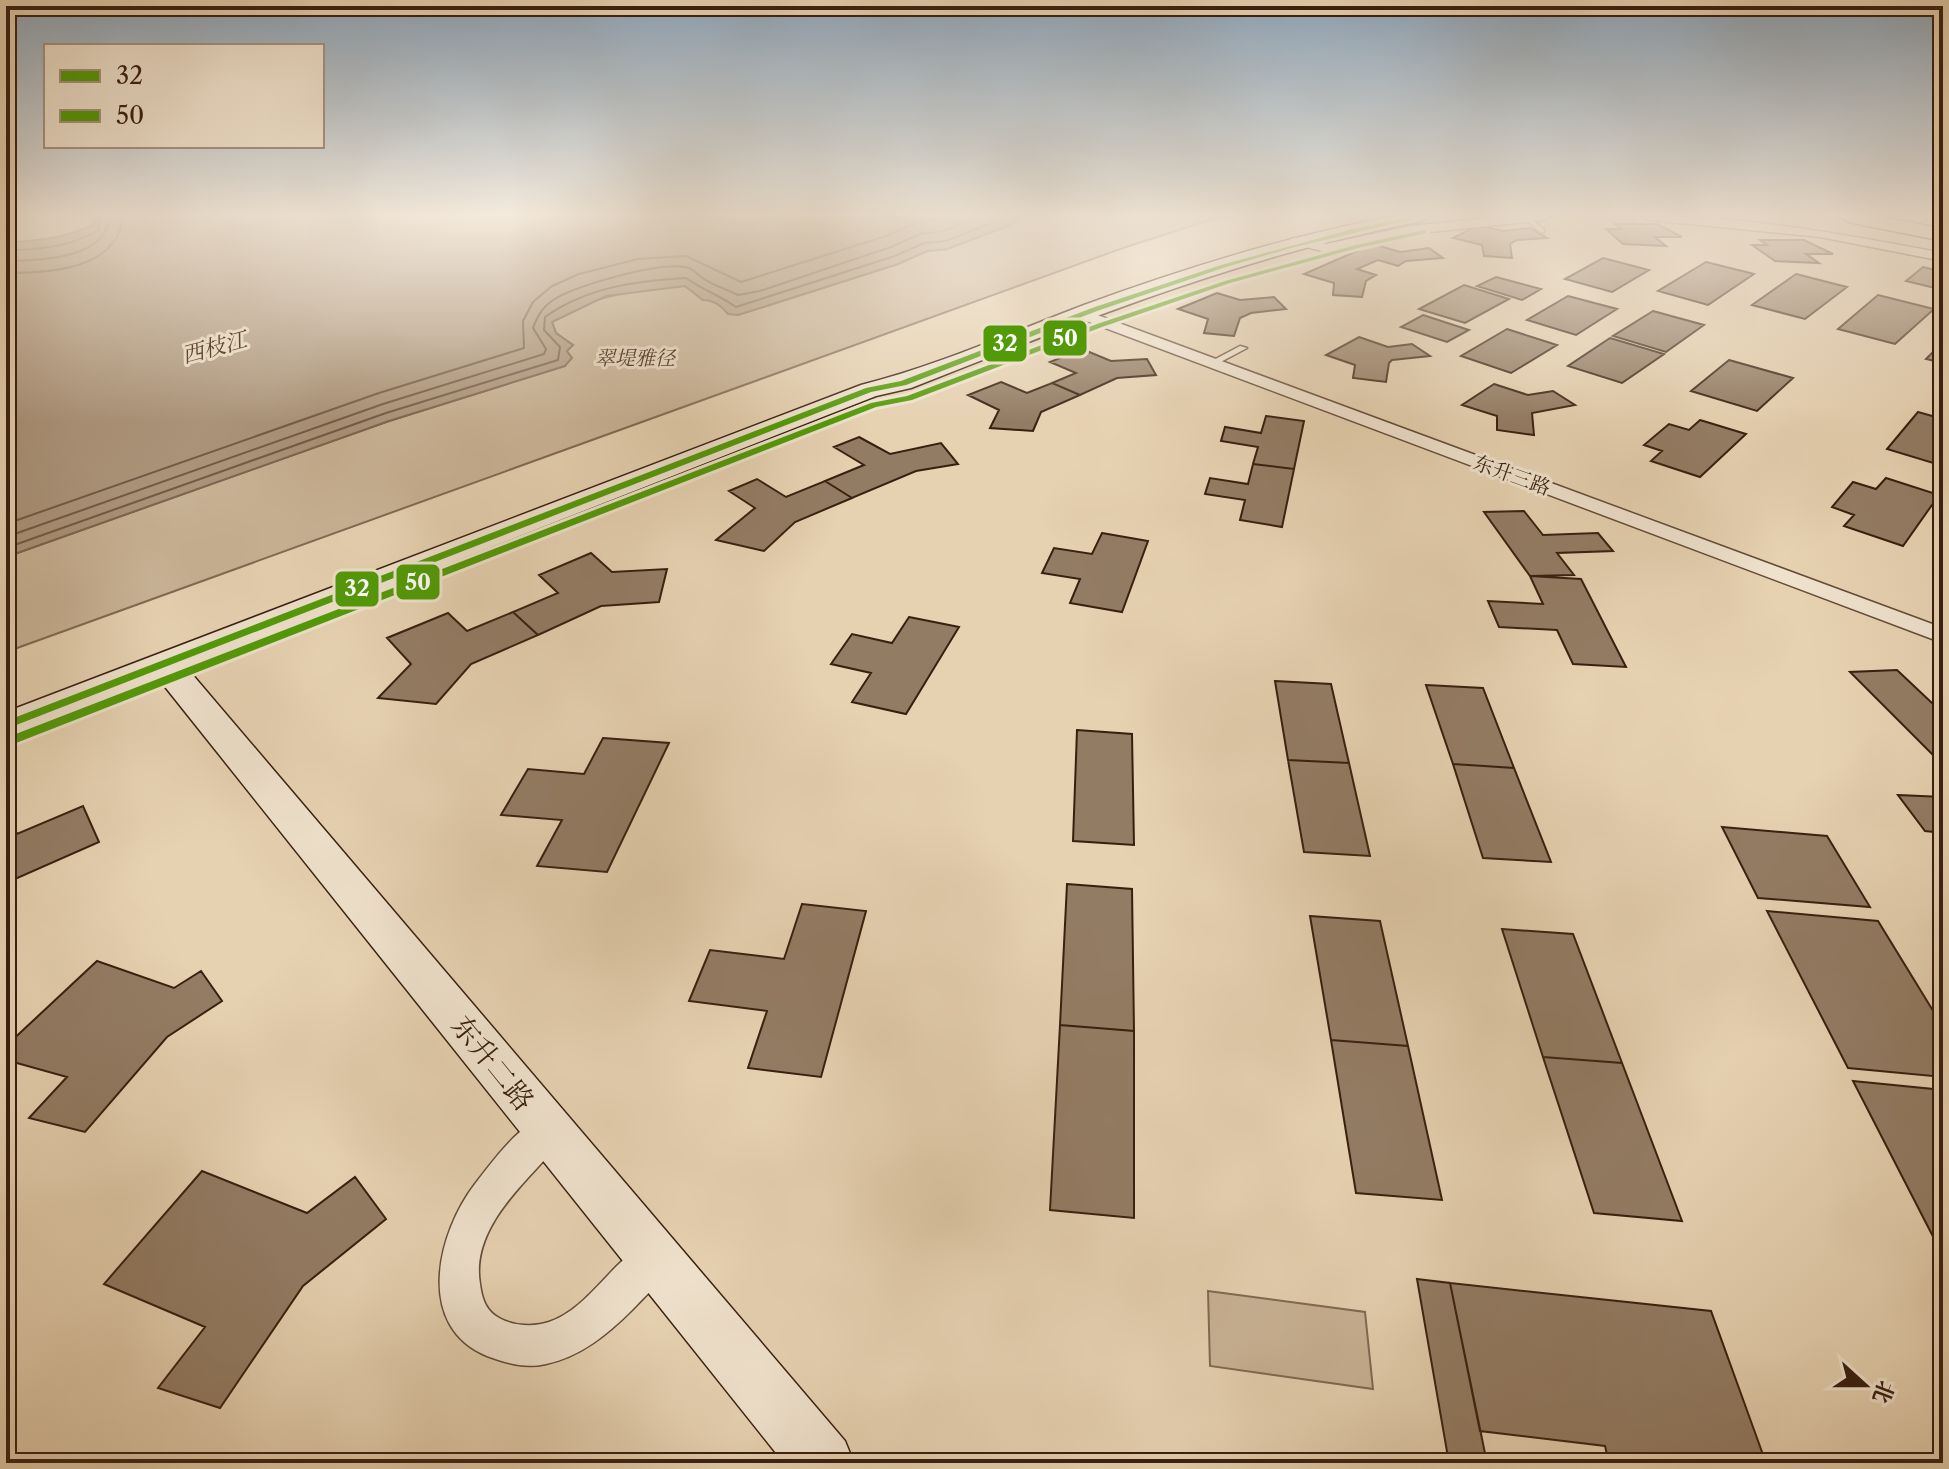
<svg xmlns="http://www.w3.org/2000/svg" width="1949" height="1469" font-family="'Libre Caslon Text','Noto Serif SC',serif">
<rect width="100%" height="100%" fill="#e6d1b1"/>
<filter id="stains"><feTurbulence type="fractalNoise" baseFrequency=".0025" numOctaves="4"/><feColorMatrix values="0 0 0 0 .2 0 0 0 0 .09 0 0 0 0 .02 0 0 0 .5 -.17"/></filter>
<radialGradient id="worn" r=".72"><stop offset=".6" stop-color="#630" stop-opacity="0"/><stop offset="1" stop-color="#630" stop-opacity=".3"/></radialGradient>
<path fill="#c9b396" stroke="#816953" stroke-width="2" d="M1017 216H1247L1216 218 1123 248 6 652V557L389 421 565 366 566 351 573 345 556 333 552 322C590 294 639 290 685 286L703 300H712L738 315 898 264 927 251 947 249 1009 226Z
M1208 1291 1365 1312 1373 1389 1210 1366Z"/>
<path fill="#ab947a" stroke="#7d6550" stroke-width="2" d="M105 216H1017L1019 217V221L947 249 927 251 898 264 738 315 728 314C721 306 714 300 703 300L685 286 606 296 552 322 556 333 573 345 567 351 572 358 565 366 389 421 6 557V243C37 240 65 239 94 224L92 220Z"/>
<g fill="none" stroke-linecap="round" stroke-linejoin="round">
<path stroke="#725a45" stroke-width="2" d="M6 250C39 250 70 247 99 230L100 216
M6 261C40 260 106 260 110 216
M6 273C49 273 118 270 123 216
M6 524 379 393 524 348 523 321 533 302 552 286 579 274 638 259 686 256 741 282 886 236 918 222 950 216
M6 537 383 404 544 354 546 349 533 328C538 315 543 306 555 299 576 285 665 260 689 268 694 270 699 276 704 279 714 286 727 289 738 295L760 291 891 247 920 234 944 231 980 216
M6 548 386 413 558 360 560 347 544 330 545 317C587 287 636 281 686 278 703 290 719 295 736 307L895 256 924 243 946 241 1009 216"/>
</g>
<path fill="#937c64" stroke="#391f10" stroke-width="2" d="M1615 224H1657L1682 237H1655L1666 246 1623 244 1606 229H1621Z
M1479 225 1503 231 1530 228 1547 238 1517 240 1510 244 1512 258 1484 256 1482 245 1453 238Z
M1760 240H1804L1833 254H1806L1819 263 1775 261 1752 245H1767Z
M1373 244 1400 252 1429 248 1443 258 1406 261 1398 266 1378 260 1357 269 1376 275 1366 281 1362 297 1333 295 1334 283 1304 274Z
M1603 258 1649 270 1612 292 1565 279Z
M1706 262 1754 274 1708 305 1658 291Z
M1923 267 1943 272V290L1906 281Z
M1796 274 1847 287 1805 319 1752 305Z
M1496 277 1541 289 1522 300 1477 286Z
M1464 285 1509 299 1465 323 1419 309Z
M1217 293 1240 300 1274 297 1286 309 1251 313 1240 318 1234 336 1204 333 1208 319 1178 309Z
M1878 295 1934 309 1895 344 1838 329Z
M1568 296 1617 309 1576 335 1527 320Z
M1653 311 1704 325 1666 352 1613 336Z
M1423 315 1469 330 1447 342 1401 327Z
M1507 329 1557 345 1511 373 1461 356Z
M1359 337 1388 347 1412 344 1430 356 1392 360 1389 363 1386 382 1353 378 1355 365 1326 355Z
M1610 338 1664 354 1622 383 1568 366Z
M1943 342V363L1926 359Z
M1082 349 1111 361 1147 359 1156 375 1117 378 1080 395 1052 383 1076 373 1050 362Z
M1729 360 1793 378 1757 411 1691 391Z
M1001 382 1027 393 1052 383 1080 395 1041 412 1033 431 990 428 999 410 968 395Z
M1494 384 1528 395 1553 391 1575 405 1532 413 1534 435 1497 430V416L1462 405Z
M1918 412 1943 419V466L1887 449Z
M1266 416 1304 421 1294 469 1253 464 1258 447 1221 441 1225 427 1261 433Z
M1700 420 1746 434 1700 477 1651 461 1662 451 1644 445 1669 424 1689 430Z
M859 437 890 454 941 443 958 464 916 471 852 498 825 481 864 465 834 447Z
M1253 464 1294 469 1282 527 1240 520 1245 500 1205 494 1210 478 1248 484Z
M1886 478 1939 495 1903 546 1844 526 1854 515 1832 507 1853 482 1876 489Z
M757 479 786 497 825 481 852 498 795 522 764 551 716 540 755 508 729 491Z
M1524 511 1543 535 1598 533 1613 551 1557 553 1574 575 1530 576 1484 512Z
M1102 533 1148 541 1122 612 1070 603 1080 579 1042 573 1054 548 1092 554Z
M591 553 612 572 667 569 659 602 601 606 538 635 513 612 558 593 539 575Z
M1530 576 1581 579 1626 667 1573 664 1557 630 1499 627 1488 601 1543 604Z
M513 612 538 635 471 664 436 704 378 698 411 664 387 638 448 613 467 631Z
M909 617 959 627 906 714 852 702 871 673 831 664 852 634 892 643Z
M1897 670 1933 704 1943 703V761H1939L1850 672Z
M1275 681 1331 684 1349 763 1288 760Z
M1426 685 1483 688 1514 768 1453 764Z
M1077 730 1132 734 1134 845 1073 841Z
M603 738 669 743 607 872 537 866 562 820 501 815 528 769 584 774Z
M1288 760 1349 763 1370 856 1304 852Z
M1453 764 1514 768 1551 862 1483 858Z
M1898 795 1943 797V833L1925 831Z
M6 806 17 834 83 806 99 842 6 883Z
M1722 827 1827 836 1870 907 1758 898Z
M1067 884 1132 889 1134 1031 1060 1025Z
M802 904 866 911 821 1077 748 1068 767 1011 689 1001 710 950 784 959Z
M1767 911 1878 921 1943 1027V1077L1848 1068Z
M1310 916 1380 921 1408 1046 1331 1040Z
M1502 929 1573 934 1622 1063 1543 1057Z
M97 961 174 988 201 971 222 1001 167 1037 85 1132 29 1118 67 1077 6 1060V1046Z
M1060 1025 1134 1031V1218L1050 1210Z
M1331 1040 1408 1046 1442 1200 1356 1193Z
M1543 1057 1622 1063 1682 1221 1594 1213Z
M1853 1081 1943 1090V1256Z
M202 1171 307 1213 355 1177 386 1219 303 1286 220 1408 158 1388 205 1327 104 1284Z
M1417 1279 1450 1283 1487 1463H1449Z
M1417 1279 1450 1283 1487 1463H1449Z
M1450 1283 1711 1311 1766 1463H1609L1605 1446 1480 1431Z
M1450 1283 1711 1311 1766 1463H1609L1605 1446 1480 1431Z"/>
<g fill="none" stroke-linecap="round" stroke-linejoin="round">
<defs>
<path id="lane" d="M1524 216H1528L1544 230V232H1540L1524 218Z
M1240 346 1247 348 1215 365 1208 363Z"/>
<path id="street" d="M1509 216H1551L1545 220 1411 234 1326 252 1286 242 1293 238 1326 244 1411 226Z
M1643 216C1744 216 1843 234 1943 253V261L1820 237 1649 220Z
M1081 309 1943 628V643L1076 317 1073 314Z
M549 1113 562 1118 567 1130C560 1145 548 1156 537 1168 508 1199 472 1238 480 1284 482 1299 486 1312 501 1319 514 1326 535 1327 549 1322 592 1307 613 1256 654 1239L668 1245 674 1259C665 1279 647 1294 632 1310 608 1334 580 1357 546 1364 525 1369 506 1363 487 1356 414 1326 438 1232 475 1184 494 1159 520 1124 549 1113Z"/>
<path id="secondary" d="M1394 216H1431L1422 221C1244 255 1079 322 911 388L876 396 186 667 845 1441 854 1463H784L158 678 6 737V712L861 385C937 366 1010 333 1084 305 1185 268 1288 236 1394 216Z"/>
<path id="primary" d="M1838 216H1877L1943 229V241L1848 222Z"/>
</defs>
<use href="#lane" stroke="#644c38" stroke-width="3"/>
<use href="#street" stroke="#644c38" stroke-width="3"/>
<use href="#secondary" stroke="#391f10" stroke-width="3"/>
<use href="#primary" stroke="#391f10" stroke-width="3"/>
<use href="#lane" fill="#efe1cc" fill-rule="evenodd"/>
<use href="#street" fill="#efe1cc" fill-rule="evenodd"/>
<use href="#secondary" fill="#efe1cc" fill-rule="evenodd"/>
<use href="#primary" fill="#e6d1b1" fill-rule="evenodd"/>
<defs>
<path id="bus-1" d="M1414 216H1425L1291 248 1226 267 1097 311 906 385 871 392 6 729V721L866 388 901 381 1092 308 1221 265 1353 229Z"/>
<path id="bus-2" d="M1425 230 1427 233 1358 248 1230 283 1102 327 912 400 876 407 16 743 12 744 6 740 8 737 871 403 907 396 1097 324 1225 281 1356 245Z"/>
</defs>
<use href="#bus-1" stroke="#efe1cc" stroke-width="6"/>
<use href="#bus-2" stroke="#efe1cc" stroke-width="6"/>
<use href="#bus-1" fill="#529a07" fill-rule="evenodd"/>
<use href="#bus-2" fill="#529a07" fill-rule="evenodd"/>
</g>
<linearGradient id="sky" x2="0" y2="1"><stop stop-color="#8fa7bc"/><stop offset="0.51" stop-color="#f4eadc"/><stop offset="1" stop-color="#f4eadc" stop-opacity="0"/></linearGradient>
<rect width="1949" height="422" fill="url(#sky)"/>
<g text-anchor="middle" stroke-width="6" stroke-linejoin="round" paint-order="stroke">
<g font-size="20" font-style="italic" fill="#5d4432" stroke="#efe1cc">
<text x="635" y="365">翠堤雅径</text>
</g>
<g font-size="20" fill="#391f10" stroke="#efe1cc">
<text transform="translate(1512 475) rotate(20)" y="7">东升三路</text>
</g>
<g font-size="22" font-style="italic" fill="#614835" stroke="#efe1cc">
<text transform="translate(214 347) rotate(-15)" y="8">西枝江</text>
</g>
<g font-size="28" fill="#391f10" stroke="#efe1cc">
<text transform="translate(493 1063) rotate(51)" y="10">东升二路</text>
</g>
</g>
<g stroke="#efe1cc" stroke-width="3">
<rect x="1042" y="319" width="46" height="38" rx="8" fill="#529a07"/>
<rect x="982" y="324" width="46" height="39" rx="8" fill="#529a07"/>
<rect x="395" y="563" width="46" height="38" rx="8" fill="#529a07"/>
<rect x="334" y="570" width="46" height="38" rx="8" fill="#529a07"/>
</g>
<g font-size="22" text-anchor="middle" font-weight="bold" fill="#fff">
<text x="1065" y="346">50</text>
<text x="1005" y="351">32</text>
<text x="418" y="590">50</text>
<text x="357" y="596">32</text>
</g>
<rect width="1949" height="1469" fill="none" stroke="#e6d1b1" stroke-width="32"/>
<rect x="8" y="8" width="1933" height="1453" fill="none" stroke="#391f10" stroke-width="4"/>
<rect x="16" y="16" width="1917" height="1437" fill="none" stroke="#391f10" stroke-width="2"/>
<rect x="44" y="44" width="280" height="104" fill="#efe1cc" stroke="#a69381" stroke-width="2"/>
<rect x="60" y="70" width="40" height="12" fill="#529a07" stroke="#a69381" stroke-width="2"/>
<text x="116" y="84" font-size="24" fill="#391f10">32</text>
<rect x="60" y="110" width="40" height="12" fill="#529a07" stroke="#a69381" stroke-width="2"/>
<text x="116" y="124" font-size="24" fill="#391f10">50</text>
<g transform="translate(1865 1385) rotate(111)" stroke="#efe1cc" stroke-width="6" paint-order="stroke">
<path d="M0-6L14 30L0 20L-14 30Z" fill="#391f10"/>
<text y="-12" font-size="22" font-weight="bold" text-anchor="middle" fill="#391f10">北</text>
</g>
<rect width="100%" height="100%" filter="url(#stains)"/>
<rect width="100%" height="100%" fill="url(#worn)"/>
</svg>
